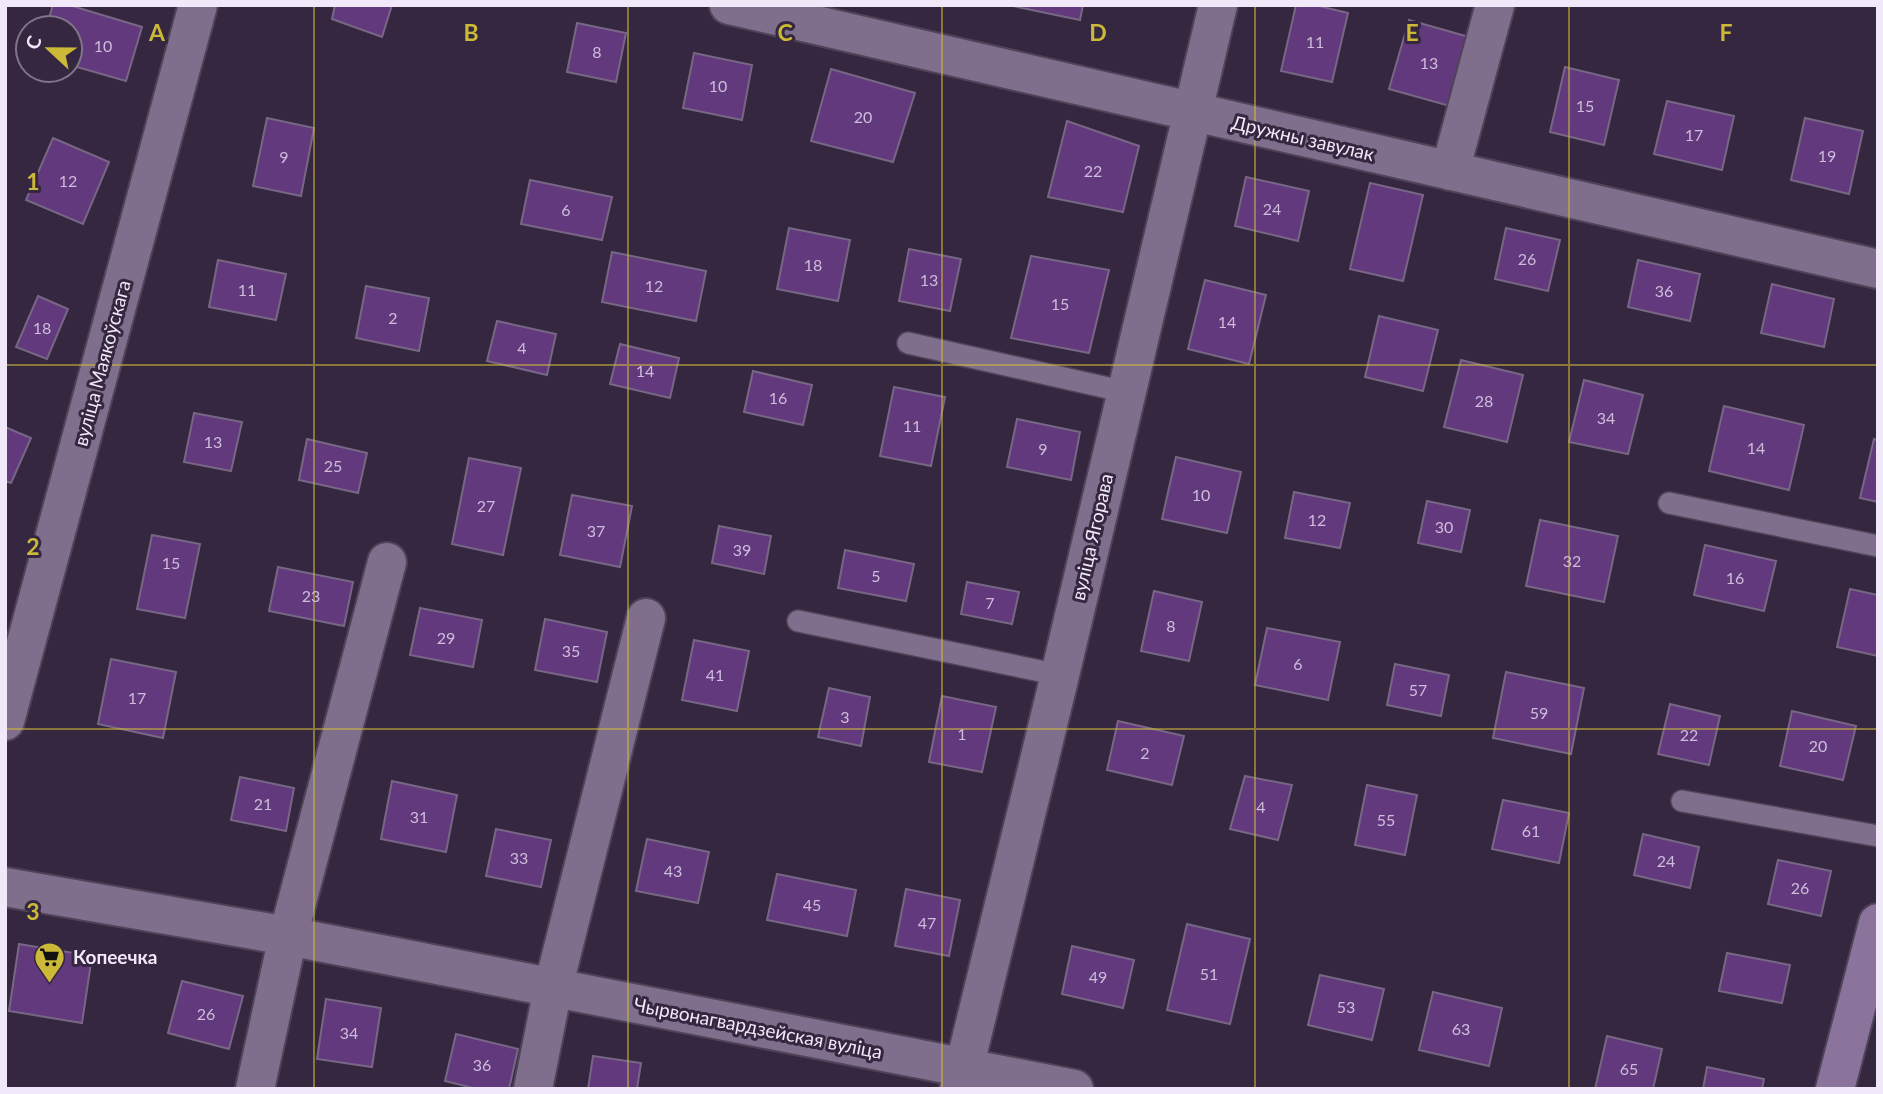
<svg xmlns="http://www.w3.org/2000/svg" width="1883" height="1094" font-family="Lato,sans-serif">
<rect width="100%" height="100%" fill="#352740"/>
<path fill="#62397d" stroke="#776784" stroke-width="2" d="M53 5H69L142 27 126 81 70 65V28H46Z
M335 5H392L382 37 332 19Z
M1008 5H1083L1080 20Z
M1296 5H1315L1348 13 1332 82 1281 71Z
M1409 20 1469 37 1450 106 1389 89Z
M577 23 626 33 616 82 567 72Z
M694 53 752 65 742 120 683 108Z
M1565 67 1619 80 1604 145 1550 132Z
M831 69 915 93 893 162 811 141Z
M1667 101 1734 116 1722 170 1654 154Z
M267 118 314 128 301 196 253 186Z
M1805 118 1863 131 1849 194 1791 180Z
M1067 121 1139 146 1123 212 1048 197Z
M53 138 109 162 83 224 26 200Z
M1246 177 1309 191 1298 241 1235 226Z
M530 180 612 197 602 240 521 224Z
M1370 183 1423 195 1403 281 1350 269Z
M789 228 850 240 838 301 777 289Z
M1506 228 1560 240 1548 291 1495 279Z
M909 249 961 259 950 311 899 301Z
M612 252 706 271 696 321 602 302Z
M1031 256 1109 270 1089 353 1011 338Z
M218 260 286 274 276 320 209 307Z
M1638 260 1700 274 1690 321 1628 307Z
M1205 280 1266 295 1249 364 1188 349Z
M1772 284 1834 299 1824 347 1761 333Z
M366 286 429 298 419 351 356 338Z
M38 296 68 309 47 359 16 347Z
M1379 316 1438 330 1423 391 1365 377Z
M497 321 556 334 547 375 487 361Z
M620 344 679 358 670 398 610 384Z
M1461 360 1523 375 1507 442 1444 427Z
M753 371 812 385 803 425 744 412Z
M1584 380 1643 395 1628 454 1569 442Z
M894 387 945 397 931 466 880 456Z
M1724 406 1804 425 1789 490 1709 471Z
M194 413 242 422 231 471 184 462Z
M1017 419 1080 432 1071 480 1007 467Z
M5 427 31 438 11 483 5 481Z
M307 439 367 453 358 493 299 480Z
M1874 439 1878 440V502L1860 498Z
M1176 457 1241 472 1227 533 1162 519Z
M469 458 521 468 503 555 452 544Z
M1294 492 1350 503 1340 548 1285 538Z
M572 495 632 506 620 567 560 555Z
M1427 501 1470 510 1461 552 1418 543Z
M1540 520 1618 536 1604 602 1526 586Z
M719 526 771 536 764 574 712 563Z
M152 535 200 544 185 618 137 609Z
M1705 545 1776 561 1764 611 1694 595Z
M845 550 914 564 906 601 838 588Z
M278 567 353 582 344 626 269 611Z
M967 582 1019 592 1012 624 961 614Z
M1850 589 1878 595V656L1837 647Z
M1154 591 1202 602 1189 661 1141 651Z
M420 608 482 620 473 667 410 655Z
M545 619 607 632 597 682 535 670Z
M1267 628 1340 642 1328 700 1255 685Z
M694 640 749 651 737 711 682 700Z
M111 659 176 672 163 738 98 724Z
M1395 664 1449 675 1441 716 1387 705Z
M1506 672 1584 688 1571 754 1493 738Z
M829 688 870 697 861 746 818 737Z
M942 696 996 707 982 772 929 762Z
M1670 704 1720 716 1709 765 1658 754Z
M1792 711 1856 726 1843 780 1780 766Z
M1118 721 1184 736 1172 785 1107 770Z
M1245 776 1292 785 1278 840 1230 829Z
M240 777 294 788 286 831 231 820Z
M392 781 457 795 446 852 381 839Z
M1367 785 1417 795 1405 855 1355 845Z
M1503 800 1569 813 1559 863 1492 849Z
M496 829 551 840 541 887 486 876Z
M1643 834 1699 847 1690 888 1634 875Z
M647 839 709 852 698 903 636 891Z
M1778 860 1831 871 1821 916 1768 904Z
M777 874 856 890 847 936 767 920Z
M906 889 960 900 949 956 895 946Z
M1187 924 1250 939 1230 1024 1167 1010Z
M19 944 92 956 82 1023 9 1011Z
M1072 946 1134 960 1123 1008 1062 994Z
M1727 953 1790 965 1782 1003 1719 991Z
M1320 975 1384 989 1372 1040 1308 1025Z
M182 981 243 996 229 1049 168 1033Z
M1433 992 1502 1008 1489 1066 1419 1050Z
M326 999 381 1008 372 1067 317 1059Z
M456 1034 518 1049 509 1089H477L445 1081Z
M1607 1036 1662 1049 1653 1089H1595Z
M593 1056 641 1063 637 1089H588Z
M1707 1067 1764 1079 1762 1089H1703Z"/>
<g fill="none" stroke-linecap="round" stroke-linejoin="round">
<defs>
<path id="service" d="M908 343 1126 392
M1669 503 1878 546
M798 621 1060 675
M1682 801 1878 836"/>
<path id="minor" d="M729 5 1878 269
M1450 171 1495 5
M5 721 198 5
M5 887 288 936 1074 1089
M255 1089 288 936 387 562
M533 1089 553 988 646 618
M959 1089 1060 675 1218 5"/>
<path id="secondary" d="M1835 1089 1878 923"/>
</defs>
<use href="#service" stroke="#4f4359" stroke-width="24"/>
<use href="#minor" stroke="#4f4359" stroke-width="42"/>
<use href="#secondary" stroke="#4f4359" stroke-width="42"/>
<use href="#service" stroke="#7f6f8c" stroke-width="21"/>
<use href="#minor" stroke="#7f6f8c" stroke-width="38"/>
<use href="#secondary" stroke="#8a749c" stroke-width="38"/>
</g>
<path fill="none" stroke="#cdb938" stroke-width="2" stroke-opacity="0.55" d="M314 5V1089M628 5V1089M942 5V1089M1255 5V1089M1569 5V1089M5 365H1878M5 729H1878"/>
<defs>
<symbol id="supermarket-pin" viewBox="-11 -11 22 30"><path d="M0 17L-7.5 6A9.5 9.5 0 1 1 7.5 6Z" fill="#cdb938" stroke="#352740"/><path d="M-6-5.5h2.5l.6 2H6L4.5 2H-2.5L-4.4-4H-6ZM-1.5 3.2a1.3 1.3 0 1 0 .1 0ZM3 3.2a1.3 1.3 0 1 0 .1 0Z" fill="#111"/></symbol>
</defs>
<g fill-rule="evenodd">
<use href="#supermarket-pin" x="32" y="940" width="35" height="47"/>
</g>
<g text-anchor="middle" stroke-width="6" stroke-linejoin="round" paint-order="stroke">
<g font-size="16" fill="#cdbcda">
<text x="1315" y="48">11</text>
<text x="103" y="52">10</text>
<text x="597" y="58">8</text>
<text x="1429" y="69">13</text>
<text x="718" y="92">10</text>
<text x="1585" y="112">15</text>
<text x="863" y="123">20</text>
<text x="1694" y="141">17</text>
<text x="1827" y="162">19</text>
<text x="284" y="163">9</text>
<text x="1093" y="177">22</text>
<text x="68" y="187">12</text>
<text x="1272" y="215">24</text>
<text x="566" y="216">6</text>
<text x="1527" y="265">26</text>
<text x="813" y="271">18</text>
<text x="929" y="286">13</text>
<text x="654" y="292">12</text>
<text x="247" y="296">11</text>
<text x="1664" y="297">36</text>
<text x="1060" y="310">15</text>
<text x="393" y="324">2</text>
<text x="1227" y="328">14</text>
<text x="42" y="334">18</text>
<text x="522" y="354">4</text>
<text x="645" y="377">14</text>
<text x="778" y="404">16</text>
<text x="1484" y="407">28</text>
<text x="1606" y="424">34</text>
<text x="912" y="432">11</text>
<text x="213" y="448">13</text>
<text x="1756" y="454">14</text>
<text x="1043" y="455">9</text>
<text x="333" y="472">25</text>
<text x="1201" y="501">10</text>
<text x="486" y="512">27</text>
<text x="1317" y="526">12</text>
<text x="1444" y="533">30</text>
<text x="596" y="537">37</text>
<text x="742" y="556">39</text>
<text x="1572" y="567">32</text>
<text x="171" y="569">15</text>
<text x="876" y="582">5</text>
<text x="1735" y="584">16</text>
<text x="311" y="602">23</text>
<text x="990" y="609">7</text>
<text x="1171" y="632">8</text>
<text x="446" y="644">29</text>
<text x="571" y="657">35</text>
<text x="1298" y="670">6</text>
<text x="715" y="681">41</text>
<text x="1418" y="696">57</text>
<text x="137" y="704">17</text>
<text x="1539" y="719">59</text>
<text x="845" y="723">3</text>
<text x="962" y="740">1</text>
<text x="1689" y="741">22</text>
<text x="1818" y="752">20</text>
<text x="1145" y="759">2</text>
<text x="263" y="810">21</text>
<text x="1261" y="813">4</text>
<text x="419" y="823">31</text>
<text x="1386" y="826">55</text>
<text x="1531" y="837">61</text>
<text x="519" y="864">33</text>
<text x="1666" y="867">24</text>
<text x="673" y="877">43</text>
<text x="1800" y="894">26</text>
<text x="812" y="911">45</text>
<text x="927" y="929">47</text>
<text x="1209" y="980">51</text>
<text x="1098" y="983">49</text>
<text x="1346" y="1013">53</text>
<text x="206" y="1020">26</text>
<text x="1461" y="1035">63</text>
<text x="349" y="1039">34</text>
<text x="482" y="1071">36</text>
<text x="1629" y="1075">65</text>
</g>
<g font-size="19" fill="#f1e8f9" stroke="#352740">
<text transform="translate(1303 138) rotate(13)" y="7">Дружны завулак</text>
<text transform="translate(102 363) rotate(-75)" y="7">вуліца Маякоўскага</text>
<text transform="translate(1092 537) rotate(-77)" y="7">вуліца Ягорава</text>
<text transform="translate(758 1028) rotate(11)" y="7">Чырвонагвардзейская вуліца</text>
</g>
<g font-size="19" font-weight="bold" fill="#f1e8f9" stroke="#352740" text-anchor="start">
<text x="73" y="964">Копеечка</text>
</g>
</g>
<g font-size="23" text-anchor="middle" font-weight="bold" fill="#cdb938" stroke="#352740" stroke-width="6" stroke-linejoin="round" paint-order="stroke">
<text x="157" y="41">A</text>
<text x="471" y="41">B</text>
<text x="785" y="41">C</text>
<text x="1098" y="41">D</text>
<text x="1412" y="41">E</text>
<text x="1726" y="41">F</text>
<text x="33" y="190">1</text>
<text x="33" y="555">2</text>
<text x="33" y="920">3</text>
</g>
<rect width="1883" height="1094" fill="none" stroke="#f1e8f9" stroke-width="14"/>
<g transform="translate(49 49) rotate(292)"><circle r="33" fill="#352740" stroke="#80748a" stroke-width="2"/>
<path d="M0-5L12 26L0 18L-12 26Z" fill="#cdb938"/>
<text y="-10" font-size="19" font-weight="bold" text-anchor="middle" fill="#f1e8f9">С</text>
</g>
</svg>
